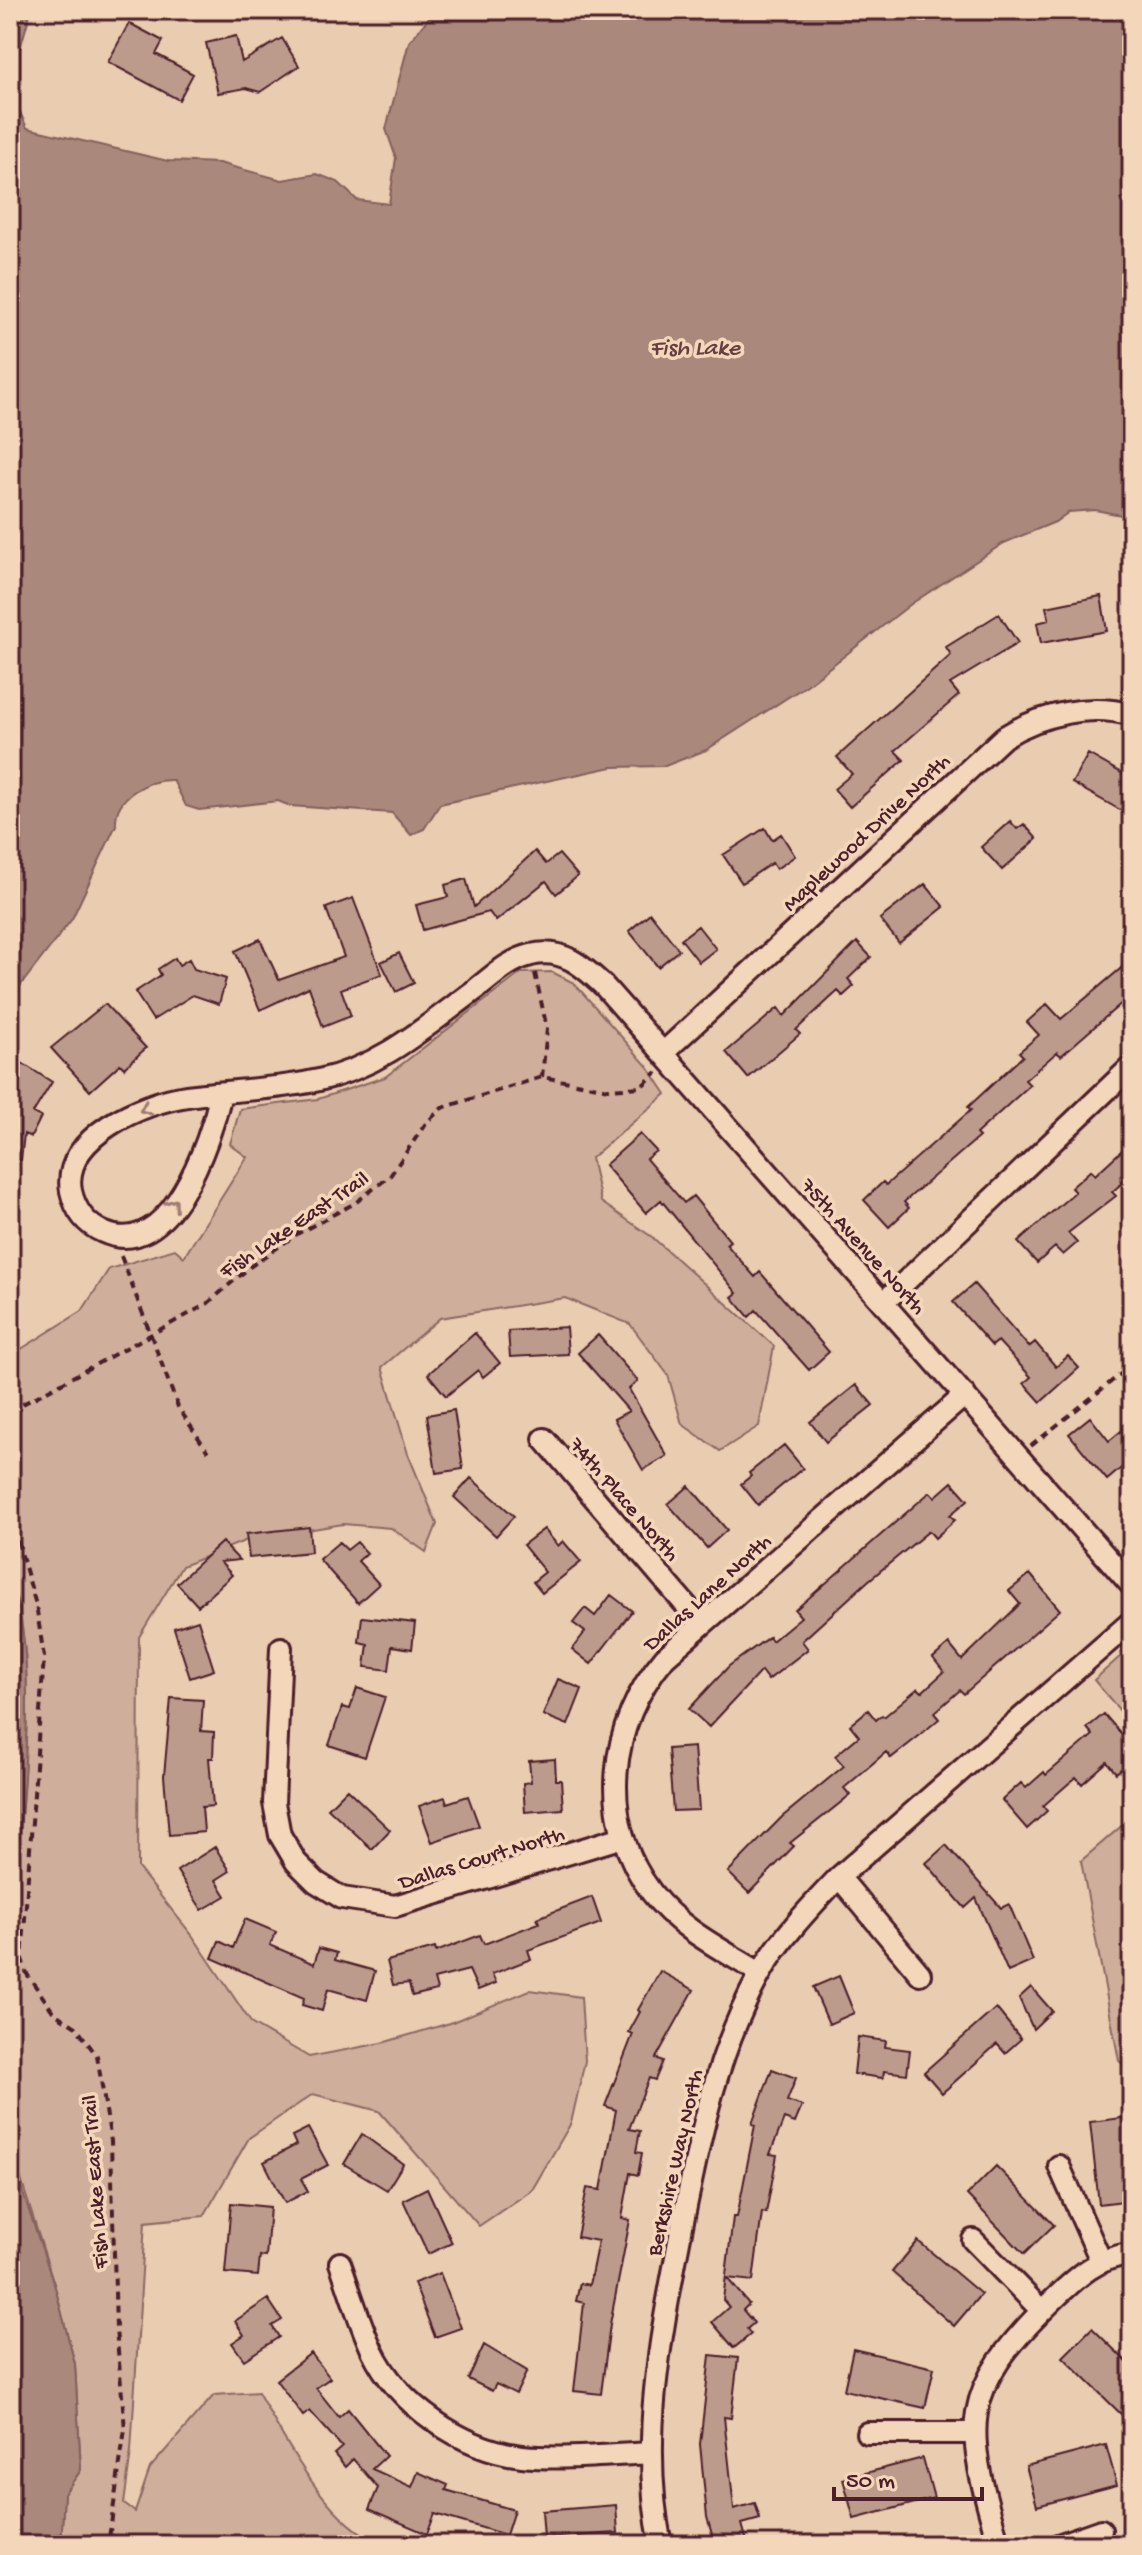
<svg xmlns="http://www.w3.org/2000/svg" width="1142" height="2555" font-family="'Gochi Hand',sans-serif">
<rect width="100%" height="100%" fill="#eaccb1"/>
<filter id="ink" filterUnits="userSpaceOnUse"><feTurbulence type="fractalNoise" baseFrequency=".0125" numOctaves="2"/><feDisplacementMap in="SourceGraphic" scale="16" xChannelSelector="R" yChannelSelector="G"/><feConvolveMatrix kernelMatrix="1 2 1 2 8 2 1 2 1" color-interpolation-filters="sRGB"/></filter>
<g filter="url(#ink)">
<path fill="#cfaf9b" stroke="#8c6763" stroke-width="2" d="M552 972 574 983 648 1067 666 1094 591 1158 601 1202 652 1237 774 1346 759 1426 720 1451 682 1424 668 1375 630 1324 565 1298 440 1318 382 1367 408 1454 437 1524 426 1552 391 1528 343 1524 247 1540 182 1566 139 1637 138 1868 192 1935 252 2024 309 2057 382 2043 450 2023 530 1990 581 1997 585 2061 571 2123 532 2190 479 2226 379 2111 313 2094 249 2138 204 2216 145 2222 131 2451 124 2504 135 2512 150 2468 214 2395 258 2392C286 2442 327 2524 384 2545H61L64 2494 81 2470 75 2364 55 2287 13 2154 10 1912 16 1889C20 1790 42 1671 10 1576V1356L82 1311 109 1269 175 1249 184 1257 247 1157 230 1144 240 1109 318 1099 385 1077 521 973Z
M1132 1646V1725L1094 1680Z
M1132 1817V2070L1119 2061 1081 1861Z"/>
<path fill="#ab887c" stroke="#845e5c" stroke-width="2" d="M10 10H31L20 49 19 110 27 128 168 161 219 163 282 180 317 174 338 182 357 200 389 204 396 158 386 129 409 42 435 10H1132V517L1095 510 1069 512 1055 522 1004 543 911 604 807 685 706 750 665 766 612 767 440 804 424 829 411 835 392 813 290 806 278 801 199 810 186 806 173 780C148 779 114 796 116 825L72 919 10 999Z
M10 1576C41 1670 21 1791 16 1889L10 1912Z
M10 2116 13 2154 23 2193 55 2287 75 2364 81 2470 64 2494 61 2545H10Z"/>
<path fill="#bd9b8c" stroke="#4a1f2b" stroke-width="2" d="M129 23 163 41 156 54 193 74 179 100 108 62Z
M236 36 242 62 282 38 299 66 260 92 246 88 218 93 206 43Z
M1101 596 1107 631 1041 643 1037 623 1049 620 1046 607Z
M999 614 1018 643 950 684 959 695 895 751 904 760 850 807 834 789 852 774 837 757 951 655 946 647Z
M1088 754 1132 779V794L1122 811 1072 783Z
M1010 821 1017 829 1024 824 1037 839 1002 870 981 847Z
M765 828 772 840 781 834 795 856 776 869 772 863 742 883 723 855Z
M535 851 546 864 559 854 578 876 556 894 546 881 496 921 489 912 423 930 416 905 448 897 445 885 466 879 474 907Z
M925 884 944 907 899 943 880 919Z
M353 898 382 974 341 989 351 1016 323 1027 309 987 260 1010 235 951 260 939 279 980 344 957 326 908Z
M650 913 679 950 658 967 629 931Z
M698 926 716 949 699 962 681 939Z
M857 942 871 957 848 979 854 986 843 996 838 991 796 1030 800 1034 748 1078 726 1052 778 1008 784 1016Z
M399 953 414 983 396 992 381 962Z
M175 958 179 965 189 959 194 969 226 979 219 1004 193 995 153 1020 135 992 161 975 158 969Z
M1132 959V994L1061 1056 1057 1052 1025 1080 1030 1085 976 1134 979 1137 904 1202 909 1208 889 1227 864 1200 883 1182 886 1185 971 1110 968 1107 1023 1056 1019 1052 1039 1035 1027 1022 1047 1004 1061 1019Z
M105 1004 146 1048 124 1068 120 1064 90 1091 51 1048Z
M22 1063 52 1082 33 1113 41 1117 31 1137 24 1134 21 1160 10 1159V1081Z
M640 1134 656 1151 646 1159 684 1203 693 1196 730 1241 726 1244 755 1277 760 1272 829 1352 809 1370 756 1310 749 1317 732 1297 737 1293 661 1200 646 1213 605 1165Z
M1132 1141V1174L1112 1192 1116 1196 1068 1233 1077 1243 1063 1255 1055 1247 1037 1263 1018 1242 1075 1192 1071 1188 1091 1170 1095 1175Z
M974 1284 1029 1347 1035 1342 1056 1367 1068 1356 1079 1368 1041 1402 1024 1383 1031 1377 998 1341 992 1346 953 1302Z
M566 1327 568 1354 510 1357 508 1331Z
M475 1333 500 1363 483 1377 478 1370 446 1396 428 1374Z
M598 1335 638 1381 629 1389 667 1456 643 1470 614 1419 629 1411 578 1353Z
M856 1385 873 1405 826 1442 810 1422Z
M454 1410 463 1469 436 1473 427 1415Z
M1090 1417 1109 1441 1132 1422V1459L1107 1480 1069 1434Z
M784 1445 803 1468 758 1505 741 1484 751 1476 749 1473Z
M471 1478 514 1516 496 1536 454 1497Z
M952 1482 968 1500 950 1515 955 1520 935 1538 929 1531 868 1581 802 1641 808 1649 768 1680 761 1671 709 1727 689 1709 729 1666 769 1637 772 1641 801 1617 795 1610 930 1492 935 1497Z
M689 1486 727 1530 707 1548 668 1504Z
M309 1527 311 1552 249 1558 246 1534Z
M544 1529 558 1546 563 1541 581 1562 542 1593 533 1582 545 1572 523 1545Z
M222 1542 239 1560 220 1562 232 1575 198 1606 177 1583Z
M339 1542 347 1550 357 1542 367 1553 358 1561 379 1584 358 1603 319 1559Z
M1030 1574 1060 1610 964 1694 960 1690 934 1713 939 1719 919 1736 891 1758 886 1752 844 1788 850 1795 790 1843 794 1846 749 1893 728 1872 782 1817 844 1766 835 1756 859 1736 850 1725 868 1710 876 1720 882 1715 884 1717 918 1688 922 1692 944 1672 933 1658 949 1644 962 1660 1020 1604 1009 1591Z
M611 1595 632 1611 591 1664 572 1649 585 1632 573 1623 585 1608 595 1616Z
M362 1617 415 1623 412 1649 392 1646 389 1670 365 1667 368 1644 359 1642Z
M198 1620 214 1670 190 1678 174 1628Z
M558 1679 582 1689 568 1725 543 1715Z
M357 1688 385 1697 365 1757 329 1745 342 1707 350 1709Z
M171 1698 203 1700 201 1731 214 1732 213 1758H209L213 1806 202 1807 204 1832 169 1835 164 1776Z
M1104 1714 1129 1743 1124 1748 1132 1760 1116 1773 1107 1762 1082 1784 1076 1777 1043 1806 1047 1811 1027 1829 1002 1800 1021 1783 1026 1788 1044 1772 1046 1775 1093 1735 1087 1728Z
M694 1747 699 1810 673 1811 668 1749Z
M555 1759 556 1780H561L563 1809 525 1812 523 1783 531 1782 529 1761Z
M347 1789 390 1830 372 1849 328 1808Z
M468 1796 479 1826 432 1842 419 1806 445 1797 447 1803Z
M946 1845 1001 1908 1009 1904 1033 1961 1008 1972 976 1898 965 1908 926 1863Z
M215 1847 230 1871 216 1880 226 1896 202 1910 177 1871Z
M592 1897 601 1923 528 1950 531 1959 492 1974 496 1983 478 1990 469 1970 434 1979 437 1990 412 1996 409 1983 393 1985 387 1961 435 1948 436 1952 480 1935 484 1944 539 1923 537 1918Z
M245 1919 276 1932 270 1945 314 1964 319 1948 337 1953 335 1960 375 1971 367 2000 328 1989 322 2011 302 2005 304 1998 212 1958 219 1941 233 1948Z
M660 1971 694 1990 656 2058 663 2061 655 2080 649 2078 629 2129 640 2131 636 2152 642 2153 638 2175 630 2173 622 2218 630 2220 610 2324 601 2394 574 2391 584 2303 576 2301 580 2283 589 2285 598 2241 577 2237 587 2188 601 2190 616 2110 605 2106 633 2034 629 2032 640 2012 638 2010Z
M839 1976 854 2013 829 2024 813 1987Z
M1031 1987 1052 2011 1033 2029 1019 1998Z
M996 2008 1021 2039 1005 2053 997 2044 942 2093 924 2072Z
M858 2037 886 2041 885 2047 910 2050 907 2074 884 2071 883 2078 854 2074Z
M772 2069 796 2078 787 2101 802 2106 795 2123 784 2119 770 2154 777 2155 766 2213 762 2212 753 2281 727 2278 749 2304 743 2310 754 2323 747 2329 751 2334 734 2348 712 2322 729 2307 723 2300 733 2217H737L755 2125 752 2124Z
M1130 2117 1132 2200 1099 2204 1090 2122Z
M308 2128 328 2165 301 2179 308 2191 285 2203 264 2162 296 2145 292 2136Z
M362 2134 403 2164 387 2190 344 2164Z
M996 2166 1054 2225 1024 2254 967 2195Z
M427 2188 452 2243 428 2254 403 2200Z
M231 2203 270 2207 266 2257 260 2256 258 2276 225 2273Z
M918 2241 981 2294 954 2326 892 2272Z
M440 2273 461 2328 435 2337 414 2283Z
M268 2299 282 2320 272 2326 279 2337 244 2360 232 2343 244 2335 235 2321Z
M1092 2328 1132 2367V2405L1122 2415 1063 2357Z
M484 2345 527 2371 516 2394 496 2384 492 2391 468 2379Z
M853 2349 934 2368 925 2408 844 2390Z
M311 2353 330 2378 316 2388 339 2417 348 2409 386 2456 372 2469 412 2487 418 2472 448 2485 446 2490 514 2510 506 2535 435 2514 427 2534 369 2509 378 2488 353 2459 345 2467 334 2454 342 2447 310 2411 303 2416 276 2380Z
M710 2355 738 2358 731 2418 724 2417 734 2509 755 2503 760 2519 742 2524 748 2545H715L707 2517 700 2444Z
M1106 2445 1117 2485 1037 2506 1026 2466Z
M923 2458 934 2498 854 2519 843 2479Z
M616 2505 618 2533 544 2538 542 2511Z"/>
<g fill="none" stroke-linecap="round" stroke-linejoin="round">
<defs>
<path id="minor" d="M663 1053 1004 737C1041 714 1090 703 1132 715
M221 1094C210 1141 170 1263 103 1232 85 1224 75 1209 71 1191 61 1137 144 1102 187 1096 230 1090 275 1090 319 1080 381 1067 425 1027 475 990 492 977 509 960 531 955 562 947 583 966 604 986L1132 1586
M884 1302 1132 1066
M544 1439 702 1624
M281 1648 274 1803 280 1835 296 1862 316 1882 342 1898 395 1906 623 1837
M839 1877 920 1974
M760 1973C723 1950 679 1929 652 1893 597 1821 608 1724 665 1657L965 1395
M1059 2166 1101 2261
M973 2240 1042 2311
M340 2263C350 2291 359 2322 372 2350 398 2405 462 2449 522 2456 564 2460 609 2455 651 2453
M867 2433H974
M661 2545C639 2440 661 2335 681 2231 699 2142 715 2056 759 1976 779 1940 811 1906 839 1877L1132 1621
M999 2545C964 2425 958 2393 1050 2303 1074 2280 1097 2256 1132 2254
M1058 2545 1101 2530"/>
</defs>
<use href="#minor" stroke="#4a1f2b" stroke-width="26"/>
<path stroke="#4a1f2b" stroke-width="4" stroke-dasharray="8 6" stroke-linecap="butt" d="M535 973 547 1029 542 1077
M121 1256 178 1407 208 1452
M10 1411 207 1304 251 1266 297 1234 355 1203 390 1176 426 1123 442 1108 542 1077 609 1089 641 1087 657 1072
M1031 1446 1132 1365
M10 1514 36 1605 44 1657 22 1959 27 1974 54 2013 76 2027 97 2056 111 2141 116 2329 125 2429 108 2545"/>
<use href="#minor" stroke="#f4d7ba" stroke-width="20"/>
</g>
<defs><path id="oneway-chevron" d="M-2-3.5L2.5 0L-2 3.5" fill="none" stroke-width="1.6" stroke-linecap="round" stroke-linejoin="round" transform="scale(2)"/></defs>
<g stroke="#9f7b72">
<use href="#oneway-chevron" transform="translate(145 1109) rotate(157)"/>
<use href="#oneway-chevron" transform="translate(173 1204) rotate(-54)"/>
</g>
</g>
<g text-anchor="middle" stroke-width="7" stroke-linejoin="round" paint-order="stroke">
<g font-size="22" fill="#4a1f2b" stroke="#f4d7ba">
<text transform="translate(865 831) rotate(-43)" y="8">Maplewood Drive North</text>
<text transform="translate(293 1223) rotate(-34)" y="8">Fish Lake East Trail</text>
<text transform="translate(865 1245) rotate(48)" y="8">75th Avenue North</text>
<text transform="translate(626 1498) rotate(49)" y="8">74th Place North</text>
<text transform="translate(706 1591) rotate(-42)" y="8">Dallas Lane North</text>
<text transform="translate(481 1856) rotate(-17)" y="8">Dallas Court North</text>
<text transform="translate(673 2162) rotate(-77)" y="8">Berkshire Way North</text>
<text transform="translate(93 2182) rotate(-94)" y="8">Fish Lake East Trail</text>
</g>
<g font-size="24" font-style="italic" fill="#673e43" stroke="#f4d7ba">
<text x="695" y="354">Fish Lake</text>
</g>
</g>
<rect width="1142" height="2555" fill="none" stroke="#f4d7ba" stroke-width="40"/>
<rect x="20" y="20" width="1102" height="2515" fill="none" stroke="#4a1f2b" stroke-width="3" filter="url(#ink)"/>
<path d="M834 2487v12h148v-12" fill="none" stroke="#4a1f2b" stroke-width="4"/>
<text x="846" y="2487" font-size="24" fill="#4a1f2b" stroke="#f4d7ba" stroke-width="6" paint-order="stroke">50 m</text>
</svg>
